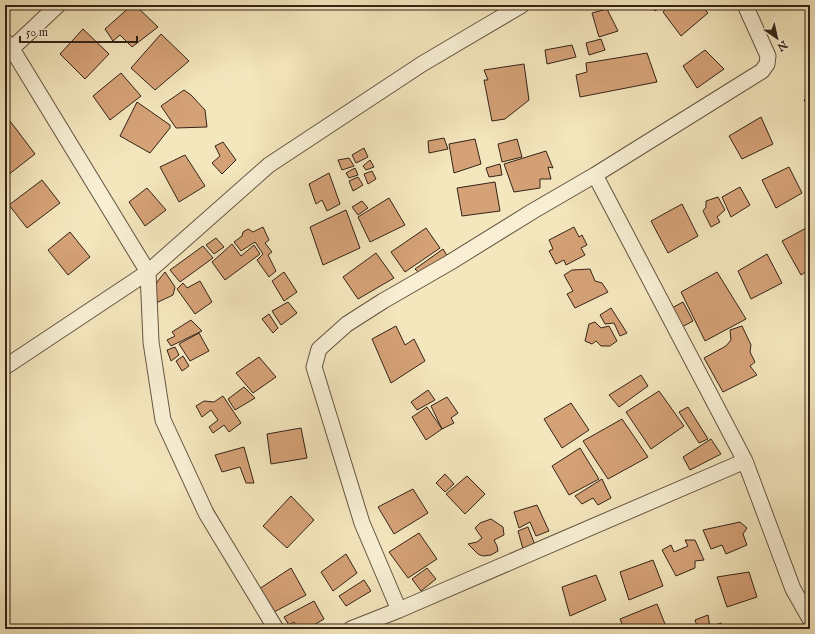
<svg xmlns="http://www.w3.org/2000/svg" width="815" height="634" font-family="'IM FELL English',serif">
<rect width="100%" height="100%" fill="#f4e6bd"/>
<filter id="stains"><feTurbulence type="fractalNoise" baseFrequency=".005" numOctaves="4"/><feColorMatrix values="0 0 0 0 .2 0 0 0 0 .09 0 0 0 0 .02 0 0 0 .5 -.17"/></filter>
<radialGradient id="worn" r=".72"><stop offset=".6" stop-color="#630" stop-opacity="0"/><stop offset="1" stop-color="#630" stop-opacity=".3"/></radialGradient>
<path fill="#d5a177" stroke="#342317" d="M132 5H135L158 27 132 47 120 35 113 41 105 29Z
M650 5H663L655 11Z
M670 5H701L708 13 681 36 663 12Z
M607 9 618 31 599 37 592 13Z
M83 29 109 54 85 79 60 54Z
M161 34 189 61 155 90 131 68Z
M601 39 605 50 589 55 586 43Z
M572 45 576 57 547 64 545 50Z
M705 50 724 69 697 88 683 66Z
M647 53 657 82 580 97 576 75 587 72 586 63Z
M524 64 529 100 505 119 492 121 484 80H488L484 70Z
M121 73 141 96 110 120 93 96Z
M184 90 191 95 205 110 207 127 176 128 161 106Z
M810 96V109L804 100Z
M137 102 170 125V128L150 153 120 136Z
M761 117 773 144 742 159 729 136Z
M10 121 35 154 8 175 5 171V125Z
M444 138 448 149 429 153 428 141Z
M475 139 481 164 454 173 449 144Z
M517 139 522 157 502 162 498 144Z
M223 142 236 160 222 174 212 163 220 156 215 146Z
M364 148 368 157 356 163 352 155Z
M546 151 553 168 548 167 551 179H540V188L514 192 504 164Z
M185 155 205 186 179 202 160 167Z
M349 158 354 166 342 170 338 160Z
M370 160 374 167 366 170 363 166Z
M500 164 502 175 489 177 486 168Z
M789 167 802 193 776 208 762 180Z
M355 168 358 175 349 178 346 173Z
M372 171 376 179 368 184 364 174Z
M329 173 340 204 327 211 322 200 316 204 309 184Z
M358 177 363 185 353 191 349 181Z
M42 180 60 203 27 228 9 205Z
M495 182 500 211 462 216 457 188Z
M740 187 750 205 731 217 722 197Z
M147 188 166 210 145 226 129 202Z
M718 197 725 210 717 217 720 222 711 227 703 211 706 207V201Z
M389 198 405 225 370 242 358 217Z
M362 201 368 208 358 215 352 207Z
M682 204 698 236 668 253 651 221Z
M346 210 360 248 323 265 310 227Z
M810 226V269L801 275 782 241Z
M263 227 269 240 265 243 272 252 268 255 276 271 269 277 257 260 263 254 255 242 241 251 234 242 242 236 243 232 248 229 253 232Z
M574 227 579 237 582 235 587 245 581 248 585 255 566 265 564 260 556 264 549 251 553 249 549 240Z
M426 228 440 248 405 272 391 252Z
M70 232 90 257 68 275 48 250Z
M216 238 224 247 214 254 206 245Z
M232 244 241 256 254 245 260 254 225 280 212 262Z
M203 246 213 258 180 282 170 270Z
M443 249 449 259 422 276 415 269Z
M376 253 394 278 358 299 343 277Z
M767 254 782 283 751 299 738 271Z
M590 269 595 281 602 283 608 292 575 308 567 294 573 291 564 275 572 270Z
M165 272 175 287 173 295 154 304 153 296 157 282Z
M284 272 297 292 284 301 272 281Z
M717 272 746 319 705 341 681 292Z
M200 281 212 302 195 314 177 289 183 283 187 288Z
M288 302 297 313 281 325 272 311Z
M683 302 693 321 678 329 668 310Z
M611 308 627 333 620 336 614 323 605 324 600 315Z
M269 314 278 328 273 333 262 319Z
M191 320 202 331 171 346 167 340 175 336 172 332Z
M595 322 601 328 609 326 617 341 610 346H601L596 341 592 344 585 341 589 324Z
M396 326 405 345 414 339 425 361 391 383 372 339Z
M742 326 751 345 750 352 755 362 750 366 757 375 723 392 704 358 726 346 731 340 730 330Z
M199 333 209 351 190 361 179 344Z
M175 347 179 355 171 361 167 350Z
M183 356 189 366 182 371 176 361Z
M259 357 276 377 253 393 236 373Z
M641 375 648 386 619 407 609 395Z
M244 387 255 398 235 410 228 399Z
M428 390 435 400 417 410 411 402Z
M659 391 684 426 651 449 626 412Z
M223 396 241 423 229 432 224 425 213 433 209 427 218 420 211 410 202 417 196 406 204 401 214 402Z
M447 397 458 413 451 418 454 423 442 429 431 406Z
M571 403 589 430 562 448 544 419Z
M427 407 442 429 426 440 412 417Z
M688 407 708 439 699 443 679 412Z
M622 419 648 457 608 479 583 441Z
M301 428 307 458 271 464 267 434Z
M711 439 721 454 690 470 683 457Z
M244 447 254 483H246L240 467 222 472 215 455Z
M580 448 599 479 569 495 552 466Z
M445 474 454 484 445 492 436 483Z
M467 476 485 494 465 514 446 494Z
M602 479 611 498 598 505 593 498 582 504 575 496Z
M413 489 428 513 394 534 378 507Z
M291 496 314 520 287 548 263 526Z
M537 505 549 531 536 536 530 522 519 528 514 512Z
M491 519 503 527 504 535 494 540 497 546 498 551 491 555 483 556 478 554 468 544 477 542 482 538 475 528 480 523Z
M740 522 747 528 743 534 747 545 726 554 722 545 711 549 703 530Z
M528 527 535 545 523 549 518 531Z
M419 533 437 559 408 578 389 552Z
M685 540H695L704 560 695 561V568L676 576 662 550 671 545 674 552 688 546Z
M346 554 357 573 333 591 321 572Z
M653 560 663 586 629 600 620 572Z
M291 568 306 595 274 612 259 589Z
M427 568 436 579 421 591 412 579Z
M749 572 757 597 727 607 717 577Z
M596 575 606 600 570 616 562 587Z
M364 580 371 591 346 606 339 596Z
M314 601 324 619 307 629H297L294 622 289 625 284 617Z
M657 604 667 629H624L620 619Z
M708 615 710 627 721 623 723 629H698L695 620Z"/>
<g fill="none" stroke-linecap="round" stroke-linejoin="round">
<defs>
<path id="minor" d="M5 41 12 49 148 272 269 165 422 64 522 5
M5 55 58 5
M595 175 745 461 793 589 810 619
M5 367 148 272 151 342 163 420 206 513 276 629
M399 610 362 523 314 367 319 349 347 324 383 301 449 263 533 211 595 175 762 71 767 64 768 56 745 5
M351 629 399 610 745 461"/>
</defs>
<use href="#minor" stroke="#645440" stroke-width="17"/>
<use href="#minor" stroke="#f8efd4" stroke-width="15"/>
</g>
<rect width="815" height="634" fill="none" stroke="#f4e6bd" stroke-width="20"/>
<rect x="6" y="6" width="803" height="622" fill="none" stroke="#342317" stroke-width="2"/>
<rect x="10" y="10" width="795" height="614" fill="none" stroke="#342317"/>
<g transform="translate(777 38) rotate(146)" stroke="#f8efd4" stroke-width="3" paint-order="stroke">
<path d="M0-3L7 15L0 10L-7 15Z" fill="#342317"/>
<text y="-6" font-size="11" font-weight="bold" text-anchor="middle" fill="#342317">N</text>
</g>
<path d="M20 36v6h117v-6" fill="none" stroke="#342317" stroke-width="2"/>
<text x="26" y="36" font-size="12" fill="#342317" stroke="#f8efd4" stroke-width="3" paint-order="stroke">50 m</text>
<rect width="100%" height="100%" filter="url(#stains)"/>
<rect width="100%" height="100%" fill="url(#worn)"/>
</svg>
